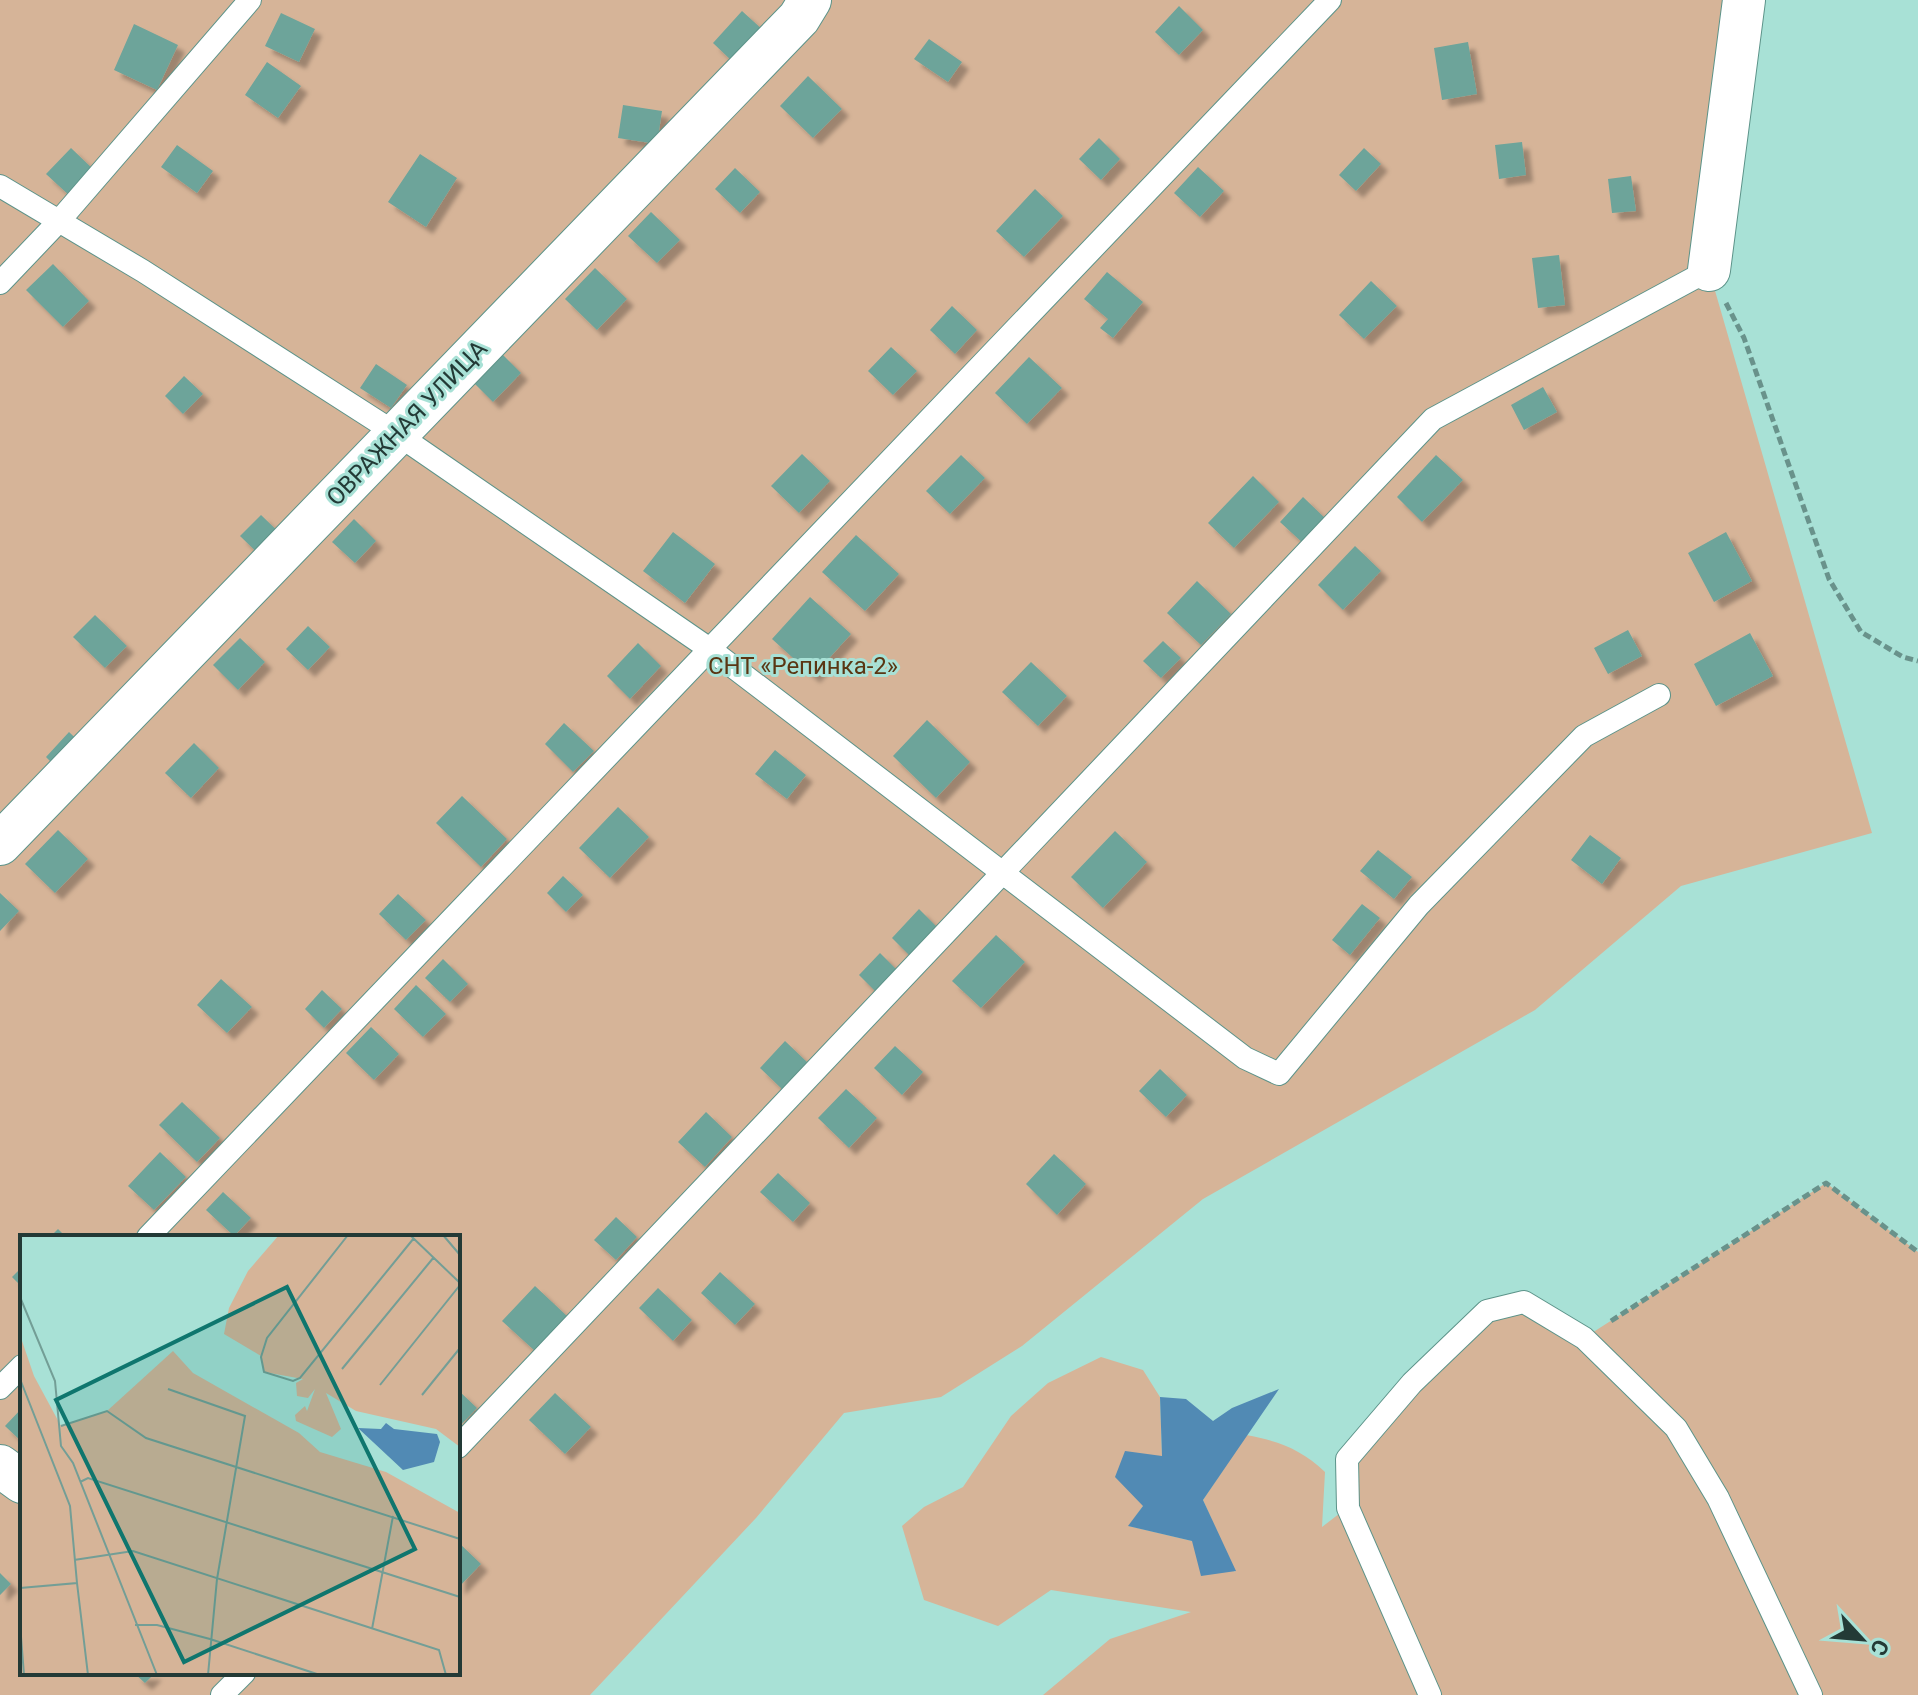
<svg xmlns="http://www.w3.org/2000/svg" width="1918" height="1695" font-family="Roboto,sans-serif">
<defs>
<filter id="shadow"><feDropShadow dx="7" dy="7" stdDeviation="2" flood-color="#0004"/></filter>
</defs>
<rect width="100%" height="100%" fill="#a8e1d6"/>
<path fill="#d6b498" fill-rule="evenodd" d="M0 0H1744L1709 270 1872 833 1681 886 1535 1010 1203 1199 1022 1346 941 1397 844 1413 756 1518 590 1695H0ZM22 1237H458V1673H22Z
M1826 1183 1918 1252V1695H1043L1110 1639 1191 1612 1051 1590 998 1626 924 1600 902 1526 924 1507 963 1487 1011 1416 1048 1383 1101 1357 1143 1370 1160 1397 1162 1456 1143 1506 1129 1526 1192 1541 1235 1572 1203 1500 1246 1435C1278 1441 1301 1449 1325 1472L1322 1527 1348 1507 1347 1459 1487 1311 1524 1302 1584 1338Z"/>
<path fill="#518ab4" d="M1279 1389 1203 1500 1236 1571 1201 1576 1192 1541 1128 1526 1143 1506 1115 1477 1125 1451 1162 1456 1160 1397 1186 1399 1213 1421 1232 1408Z"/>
<path fill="#6da49a" filter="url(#shadow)" d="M1179 6 1203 30 1179 55 1155 32Z
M742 11 764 31 733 62 713 43Z
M281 13 315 29 299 62 265 46Z
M134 24 178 45 157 90 114 70Z
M929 39 962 62 948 82 914 59Z
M1468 42 1477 94 1442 100 1434 48Z
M267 62 301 86 278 118 245 95Z
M808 76 842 109 813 138 780 106Z
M623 105 662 111 657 144 618 138Z
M1099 138 1120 159 1101 180 1079 159Z
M1522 142 1526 175 1499 179 1495 145Z
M177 145 213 171 197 193 161 167Z
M71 148 95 171 71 197 46 174Z
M1364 148 1381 164 1356 191 1339 175Z
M420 154 457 178 426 227 388 202Z
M1198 167 1224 191 1200 217 1174 193Z
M735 168 760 192 740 213 715 189Z
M1631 176 1636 211 1612 213 1608 179Z
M1035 189 1063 216 1024 257 996 231Z
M651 212 680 240 657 263 628 236Z
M1559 255 1565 305 1538 308 1532 258Z
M53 264 89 301 63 327 26 290Z
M595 268 627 299 597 330 565 299Z
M1107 272 1143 302 1113 338 1100 328 1108 319 1084 299Z
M1371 281 1397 306 1364 339 1339 315Z
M952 306 977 330 955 354 930 330Z
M891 347 917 371 893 395 868 371Z
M503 355 521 373 493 402 475 384Z
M1029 357 1062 388 1027 424 995 393Z
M376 364 407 385 391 408 360 388Z
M184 376 203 394 183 414 165 396Z
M1543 387 1557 412 1524 430 1511 405Z
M802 454 830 481 799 513 771 486Z
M961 455 985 478 950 514 926 491Z
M1436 455 1463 480 1422 522 1397 497Z
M1253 476 1279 502 1234 548 1208 523Z
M1303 497 1328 521 1305 545 1280 522Z
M261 515 289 542 268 563 240 536Z
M354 519 376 541 355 563 332 542Z
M673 532 715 564 685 603 643 571Z
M1726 532 1752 581 1714 602 1688 553Z
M856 535 899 574 865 611 822 572Z
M1355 546 1381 571 1343 610 1318 585Z
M1197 581 1231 614 1201 645 1167 613Z
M810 597 851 634 813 676 772 639Z
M95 615 127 646 105 668 73 637Z
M308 626 330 647 308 670 286 649Z
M1628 630 1642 656 1608 674 1594 648Z
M1750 633 1773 676 1716 706 1694 664Z
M240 638 265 662 238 690 213 665Z
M1163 641 1181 658 1161 678 1143 661Z
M638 643 661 666 630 699 607 676Z
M1031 662 1067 696 1038 726 1002 692Z
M927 720 970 762 936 798 893 756Z
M564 723 594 751 573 772 545 744Z
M69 732 87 749 63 774 46 757Z
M194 743 219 768 191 798 165 773Z
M775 750 806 775 787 799 755 774Z
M462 796 507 839 481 867 436 823Z
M618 807 649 837 610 878 579 848Z
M58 830 88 859 55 893 25 864Z
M1115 831 1147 862 1103 908 1071 877Z
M1590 835 1621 858 1602 884 1571 860Z
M1378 850 1412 877 1394 899 1360 871Z
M563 876 583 895 566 912 547 893Z
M0 893 19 911 0 931Z
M398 894 426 920 406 940 379 914Z
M1362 904 1380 918 1350 955 1332 940Z
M919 909 936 926 909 955 892 938Z
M996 935 1025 962 981 1008 952 981Z
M880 953 897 970 876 992 859 975Z
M443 959 468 984 450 1002 425 978Z
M221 979 252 1007 227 1033 197 1005Z
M416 985 446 1014 423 1037 394 1009Z
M322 990 342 1009 324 1028 305 1009Z
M371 1027 399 1054 374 1080 346 1053Z
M785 1041 807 1062 782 1089 760 1068Z
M895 1046 923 1072 902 1095 874 1068Z
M1160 1069 1187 1095 1166 1117 1139 1091Z
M846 1089 877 1118 849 1148 818 1118Z
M182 1102 220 1138 197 1162 159 1125Z
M706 1112 732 1137 705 1167 678 1142Z
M160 1152 186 1177 154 1210 128 1186Z
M1054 1154 1086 1184 1057 1215 1026 1184Z
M778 1173 810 1203 793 1222 760 1192Z
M223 1192 251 1218 234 1236 206 1210Z
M616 1217 637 1237 616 1260 594 1240Z
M58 1229 66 1237H50Z
M22 1267V1287L12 1277Z
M720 1272 755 1304 735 1325 701 1293Z
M535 1286 568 1317 535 1351 502 1321Z
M658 1288 692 1320 673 1341 639 1308Z
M458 1390 477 1408 458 1428Z
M555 1393 591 1427 565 1454 529 1420Z
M22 1408V1442L5 1426Z
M458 1542 481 1564 458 1588Z
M0 1573 11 1584 0 1595Z
M134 1673H155L145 1683Z"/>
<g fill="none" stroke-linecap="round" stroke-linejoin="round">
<defs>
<path id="service" d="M0 186 143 271 397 434 711 650 1245 1058 1279 1074 1419 905 1584 736 1659 695
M0 283 59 221 250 0
M148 1237 1330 0
M0 1388 22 1366
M458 1447 1433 419 1709 270
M222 1695 244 1673
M1430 1695 1348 1508 1347 1459 1412 1383 1487 1311 1524 1302 1584 1338 1676 1428 1718 1498 1811 1695"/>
<path id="minor" d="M1709 270 1744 0
M0 844 799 18 810 0
M0 1466 22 1482"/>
</defs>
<use href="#service" stroke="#5c9389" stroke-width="24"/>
<use href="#minor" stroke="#5c9389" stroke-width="44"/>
<path stroke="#69928b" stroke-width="5" stroke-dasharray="8 4" stroke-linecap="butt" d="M1726 303 1744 338 1829 579 1861 632 1903 657 1918 661
M1611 1321 1826 1183 1918 1252"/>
<use href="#service" stroke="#fff" stroke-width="22"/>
<use href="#minor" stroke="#fff" stroke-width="42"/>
</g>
<g text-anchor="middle" stroke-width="6" stroke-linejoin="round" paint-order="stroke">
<g font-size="24" fill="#233a36" stroke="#a8e1d6">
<text transform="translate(407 423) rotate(-46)" y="8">ОВРАЖНАЯ УЛИЦА</text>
</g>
<g font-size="24" fill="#5a3613" stroke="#a8e1d6">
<text x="803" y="674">СНТ «Репинка-2»</text>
</g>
</g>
<g transform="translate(20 1235)">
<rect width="440" height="440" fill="#a8e1d6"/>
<path d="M259 0H440V212L416 194 336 176 306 158 321 194 312 202 276 186 275 180 285 171 287 176 295 154 288 163 277 161 276 148 283 144 244 137 241 121 204 99 209 73 228 36ZM0 100 14 141 41 191 87 176 153 116 173 138 279 198 300 217 366 237 440 278V440H0Z" fill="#d6b498"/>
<path d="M366 188 374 194 417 199 420 207 414 227 383 235 338 193 361 194Z" fill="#518ab4"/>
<path fill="none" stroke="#739e96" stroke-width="2" d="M328 0 247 103 241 122 244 137 273 146 280 143 394 3M423 0 440 20M391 1 440 48M0 62 35 146 41 211 53 228 137 440M322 134 414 22M0 144 50 271 57 348 0 353M360 150 440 50M148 154 225 181 197 344 188 440M402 160 440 113M41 191 87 176 126 203 440 304M60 247 68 243 440 362M54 325 113 316 419 415 426 440M57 348 68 440M0 389 4 440M115 390H137L190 404 300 440M352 394 373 281"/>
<path fill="#0f766e" fill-opacity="0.15" stroke="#0f766e" stroke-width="4" d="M267 52 395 314 164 427 36 165Z"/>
<rect width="440" height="440" fill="none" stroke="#233a36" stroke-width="4"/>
</g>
<g transform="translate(1862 1639) rotate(116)" stroke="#a8e1d6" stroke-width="6" paint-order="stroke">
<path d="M0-6L14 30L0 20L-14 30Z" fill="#233a36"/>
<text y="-12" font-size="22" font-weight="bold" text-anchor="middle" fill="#233a36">С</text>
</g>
</svg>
